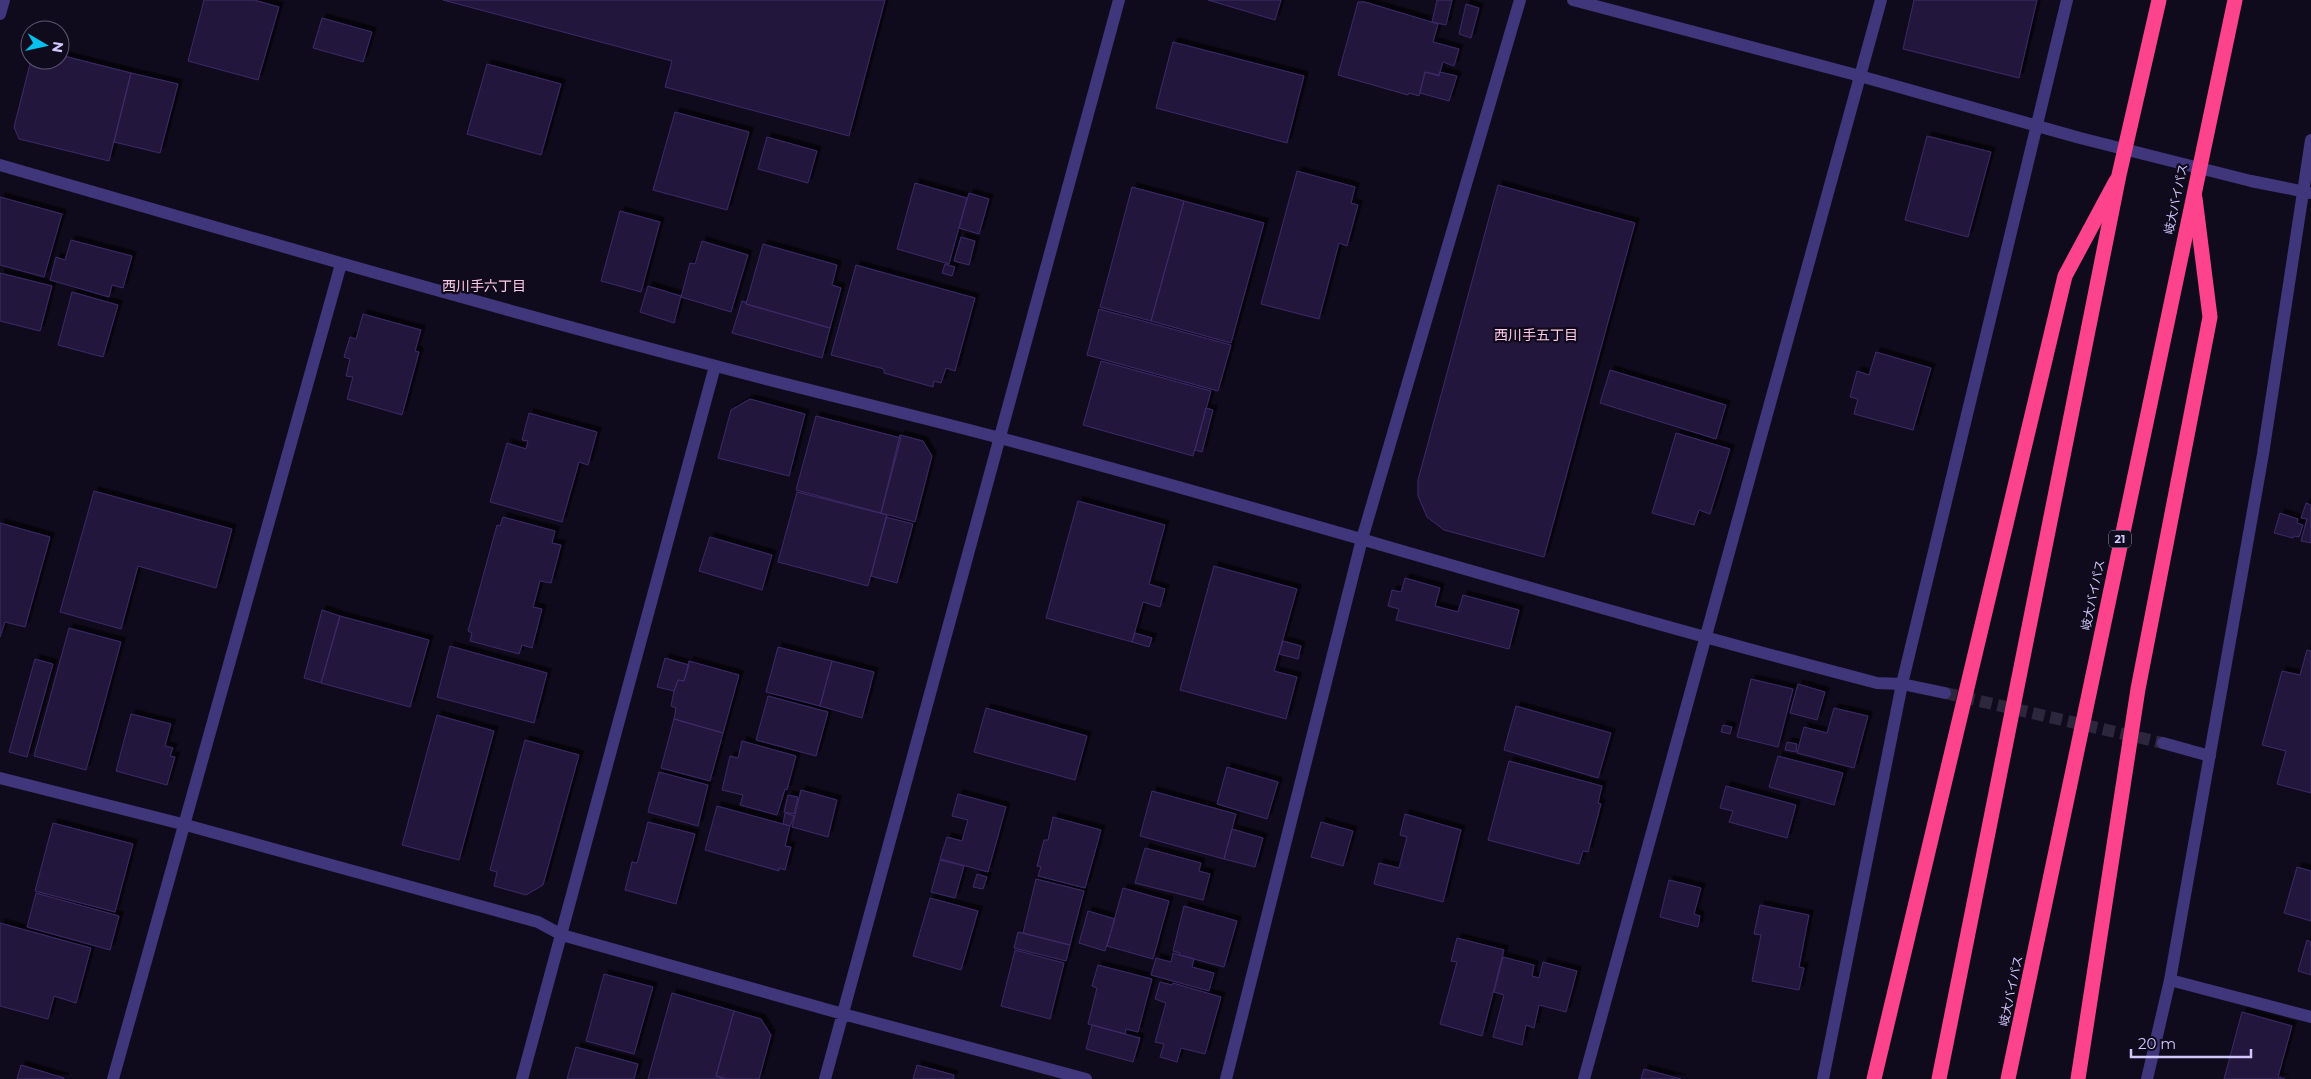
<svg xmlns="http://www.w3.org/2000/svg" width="2311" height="1079" font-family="Montserrat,'Noto Sans JP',sans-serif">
<defs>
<filter id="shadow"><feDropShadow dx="4.5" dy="-4.5" stdDeviation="0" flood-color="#0009"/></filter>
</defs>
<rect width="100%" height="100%" fill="#100b1c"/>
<path fill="#23183d" stroke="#3c2a69" filter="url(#shadow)" d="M204 0H254L279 7 258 80 188 61Z
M443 0H885L849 136 665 87 672 61Z
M1208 0H1281L1275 20Z
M1437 0H1452L1446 25 1432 22Z
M1914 0H2037L2019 78 1903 49Z
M1358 2H1365L1438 24 1433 42 1459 49 1454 66 1443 62 1439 75 1425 72 1419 96 1409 93 1408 95 1338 75Z
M1466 4 1479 8 1471 38 1459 34Z
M322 18 372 32 363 62 313 48Z
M1173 42 1304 76 1287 143 1156 108Z
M60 55 131 73 109 161 19 139 14 127 31 60H60Z
M487 64 561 84 541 155 467 134Z
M1425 72 1439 76 1440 72 1457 76 1449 101 1420 93Z
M131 73 178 84 160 153 114 142Z
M675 112 749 132 727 210 653 190Z
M1927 136 1991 152 1968 237 1905 220Z
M767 137 817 151 808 183 758 169Z
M1297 171 1355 187 1351 203 1358 205 1347 246 1339 243 1319 319 1261 304Z
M915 183 967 198 949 264 897 249Z
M1498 185 1635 223 1544 557 1444 530 1427 517 1418 496V480Z
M1132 187 1184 201 1151 321 1100 307Z
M969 193 989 199 979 234 959 228Z
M0 197 62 214 44 277 0 265Z
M1184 201 1264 223 1231 343 1151 321Z
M620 211 660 222 641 292 601 281Z
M961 237 975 241 969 265 954 261Z
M71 240 132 256 123 288 112 285 109 297 50 280 56 257 65 260Z
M702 241 748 255 731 312 681 297 690 263 695 264Z
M763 244 837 265 832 285 841 288 830 328 746 304Z
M945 264 955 267 952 276 942 273Z
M856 265 975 298 955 371 946 368 941 383 934 381 933 387 884 373V369L831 355Z
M0 273 52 286 40 331 0 321Z
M648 286 681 296 674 323 640 312Z
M72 292 118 305 103 357 58 345Z
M742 301 746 302V304L830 328 822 358 732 333Z
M1099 309 1231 345 1218 391 1087 355Z
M363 314 421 330 415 351 419 352 402 415 347 399 353 377 346 376 350 359 344 357 350 337 356 339Z
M1876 352 1931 368 1913 430 1854 414 1858 399 1850 397 1857 371 1869 375Z
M1101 361 1211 391 1193 456 1083 425Z
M1610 370 1726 405 1716 439 1600 403Z
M750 399 805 414 789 476 718 458 731 410Z
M1206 408 1213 410 1202 452 1195 450Z
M529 413 597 432 588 465 579 462 562 522 490 502 507 443 526 449 528 441 522 440Z
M816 416 901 438 881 513 796 490Z
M1676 433 1730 449 1710 514 1699 510 1694 525 1652 513Z
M900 435 923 441 932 456 915 522 881 513Z
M94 491 232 529 216 588 138 566 121 629 60 612Z
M797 492 887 515 868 586 778 562Z
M1078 501 1165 525 1149 584 1165 589 1160 607 1143 602 1132 642 1046 618Z
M2306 503 2311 505V543L2301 541 2307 519 2301 518Z
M2280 513 2298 519 2297 523 2303 525 2299 537 2294 536 2293 538 2274 533Z
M503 517 555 531 552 543 561 545 551 583 540 581 533 607 542 609 532 648 522 645 519 654 470 641 472 633 468 631 497 525 500 526Z
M886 517 913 524 897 583 871 576Z
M0 523 50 537 25 627 5 622 0 637Z
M710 537 772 555 762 590 699 571Z
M1214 566 1297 589 1274 671 1297 677 1286 719 1180 690Z
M1405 578 1440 588 1435 606 1458 612 1463 595 1519 610 1509 649 1396 620 1399 609 1388 606 1392 590 1401 592Z
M322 610 340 616 321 683 304 678Z
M340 616 429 640 410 707 321 683Z
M69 628 121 642 86 770 34 756Z
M1135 633 1152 638 1149 647 1132 642Z
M1283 641 1301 646 1298 659 1279 654Z
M450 646 547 673 534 723 437 697Z
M778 647 832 661 820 706 766 692Z
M2307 650 2311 651V793L2277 784 2286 751 2262 745 2282 671 2300 675Z
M665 658 689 665 684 681 678 680 674 691 657 687Z
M35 659 53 664 27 757 9 752Z
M689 661 739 675 723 733 674 719 676 708 671 706 674 691 678 680 684 681Z
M832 661 874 672 862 718 820 706Z
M1751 679 1793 689 1778 747 1737 737Z
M1798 684 1825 692 1817 720 1790 713Z
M768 696 828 712 816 756 756 740Z
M1516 706 1611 733 1598 778 1504 750Z
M986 708 1087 736 1075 780 974 752Z
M1834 708 1868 716 1854 768 1797 753 1804 727 1827 733Z
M131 714 171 724 165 746 173 748 170 756 175 757 167 785 116 771Z
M437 715 494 731 459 860 402 845Z
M674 719 723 733 710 781 661 768Z
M1723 725 1732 727 1730 734 1721 732Z
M525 740 579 755 543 885 526 895 494 886 497 872 490 870Z
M742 741 796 756 787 790 785 789 777 815 740 805 743 795 722 790 730 756 738 758Z
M1787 742 1797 744 1796 752 1785 750Z
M1778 756 1843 773 1834 805 1769 787Z
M1509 761 1602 786 1598 803 1601 804 1588 852 1583 851 1579 864 1488 840Z
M1227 767 1278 782 1267 819 1217 804Z
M659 772 708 785 698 826 648 812Z
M1726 786 1796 805 1787 838 1729 822 1733 811 1720 808Z
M801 790 837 800 828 837 792 827Z
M1152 791 1236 814 1224 859 1140 836Z
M958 794 1006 807 988 872 940 859 947 837 962 841 968 820 952 816Z
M788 795 798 797 794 814 784 812Z
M717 806 790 826 785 846 791 847 785 870 779 868V871L705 850Z
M785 813 794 816 790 826 783 824Z
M1405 814 1461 830 1443 902 1374 884 1379 863 1399 868 1407 837 1400 835Z
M1053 817 1101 830 1085 888 1038 876 1041 867 1037 866 1044 840H1048Z
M648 822 695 834 676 904 625 890 632 862 637 863Z
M1321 822 1353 831 1343 866 1311 857Z
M53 823 133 844 115 912 35 891Z
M1232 829 1263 838 1255 867 1224 859Z
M1145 848 1201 863 1199 871 1210 874 1203 900 1135 883Z
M940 860 964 866 955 898 931 892Z
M2297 867 2311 871V921L2284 913Z
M977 874 987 877 983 889 973 887Z
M1036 879 1084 891 1070 945 1023 933Z
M1669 880 1701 888 1694 914 1700 916 1698 927 1660 917Z
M1123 888 1169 901 1153 959 1107 946Z
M36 893 119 916 110 950 27 927Z
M930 898 978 911 961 970 913 956Z
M1760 905 1809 915 1799 967 1804 968 1799 990 1752 981 1761 935 1754 934Z
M1184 906 1237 921 1224 967 1179 955 1180 953 1173 951Z
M1088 911 1115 919 1105 951 1079 943Z
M0 923 91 948 76 1003 54 996 48 1019 0 1006Z
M1018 932 1070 945 1066 961 1014 948Z
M1457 938 1504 950 1482 1036 1440 1024 1457 962 1451 961Z
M2307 940 2311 942V975L2298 971Z
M1015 950 1064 963 1050 1019 1001 1006Z
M1173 953 1194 959 1192 967 1214 973 1209 991 1151 975 1156 958 1171 962Z
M1503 957 1534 965 1532 976 1539 978 1543 962 1577 971 1566 1012 1539 1005 1534 1028 1526 1025 1522 1045 1493 1037 1504 995 1494 992Z
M1098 965 1152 979 1138 1032 1126 1029 1125 1034 1088 1024 1097 988 1092 986Z
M604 974 653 987 634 1054 586 1041Z
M1160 982 1172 985 1173 983 1221 997 1205 1054 1181 1048 1177 1062 1160 1057 1164 1044 1155 1042 1166 1003 1155 999Z
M672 993 734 1011 716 1076 725 1079H648Z
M734 1011 761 1019 771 1035 759 1079H728L716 1076Z
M2242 1012 2292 1026 2278 1077 2285 1079H2224Z
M1092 1025 1140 1038 1133 1062 1086 1049Z
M576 1047 638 1064 634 1079H567Z
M21 1065 64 1078V1079H17Z
M917 1065 954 1075 953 1079H913Z
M1644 1069 1681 1079H1641Z"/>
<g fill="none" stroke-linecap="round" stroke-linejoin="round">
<path stroke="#2d273e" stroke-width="12" stroke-dasharray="12 6" stroke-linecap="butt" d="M1945 693 2163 743"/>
<path stroke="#40367b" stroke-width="12" d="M1573 0 1860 76 2080 138 2251 181 2311 193
M0 14 4 0
M0 165C238 234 476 303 716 366 810 391 906 413 1000 438 1293 516 1583 607 1877 683L1902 684 1945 693
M2163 743 2210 756
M0 778 186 825 538 922 562 935 843 1014 1086 1079
M2170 980 2311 1017
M113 1079 341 264
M522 1079 715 366
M825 1079 1119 0
M1226 1079 1362 539 1520 0
M1584 1079 1881 0
M1823 1079 1902 684 2067 0
M2147 1079 2170 980 2263 454 2311 140"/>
<path stroke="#fd438b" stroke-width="15" d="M1874 1079 2065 276 2116 181
M2078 1079 2138 689 2210 317 2195 198"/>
<path stroke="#fd438b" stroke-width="15" d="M1939 1079 2119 175 2159 0
M2008 1079 2235 0"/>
</g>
<g text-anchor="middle" stroke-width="4.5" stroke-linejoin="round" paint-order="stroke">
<rect fill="#100b1c" stroke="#988fba" stroke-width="1" x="2109" y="530.5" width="22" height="17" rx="4"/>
<g font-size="11" font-weight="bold" fill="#d2c7fe">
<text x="2120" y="543">21</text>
</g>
<g font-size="12" fill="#d2c7fe" stroke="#100b1c">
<text transform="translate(2176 199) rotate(-78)" y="4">岐大バイパス</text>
<text transform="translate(2093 595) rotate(-78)" y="4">岐大バイパス</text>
<text transform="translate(2011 991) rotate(-78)" y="4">岐大バイパス</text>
</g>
<g font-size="14" fill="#ffc9e6" stroke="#100b1c">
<text x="484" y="291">西川手六丁目</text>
<text x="1536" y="340">西川手五丁目</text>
</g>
</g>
<g transform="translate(45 45) rotate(99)"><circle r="24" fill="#100b1c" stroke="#5e5676"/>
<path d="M0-4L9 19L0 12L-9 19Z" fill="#02c1ef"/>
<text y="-8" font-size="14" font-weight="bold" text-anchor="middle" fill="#d2c7fe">N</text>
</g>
<path d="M2131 1049v8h120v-8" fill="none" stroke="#d2c7fe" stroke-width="2.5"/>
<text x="2138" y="1049" font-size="15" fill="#d2c7fe" stroke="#100b1c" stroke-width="4" paint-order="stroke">20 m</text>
</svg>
